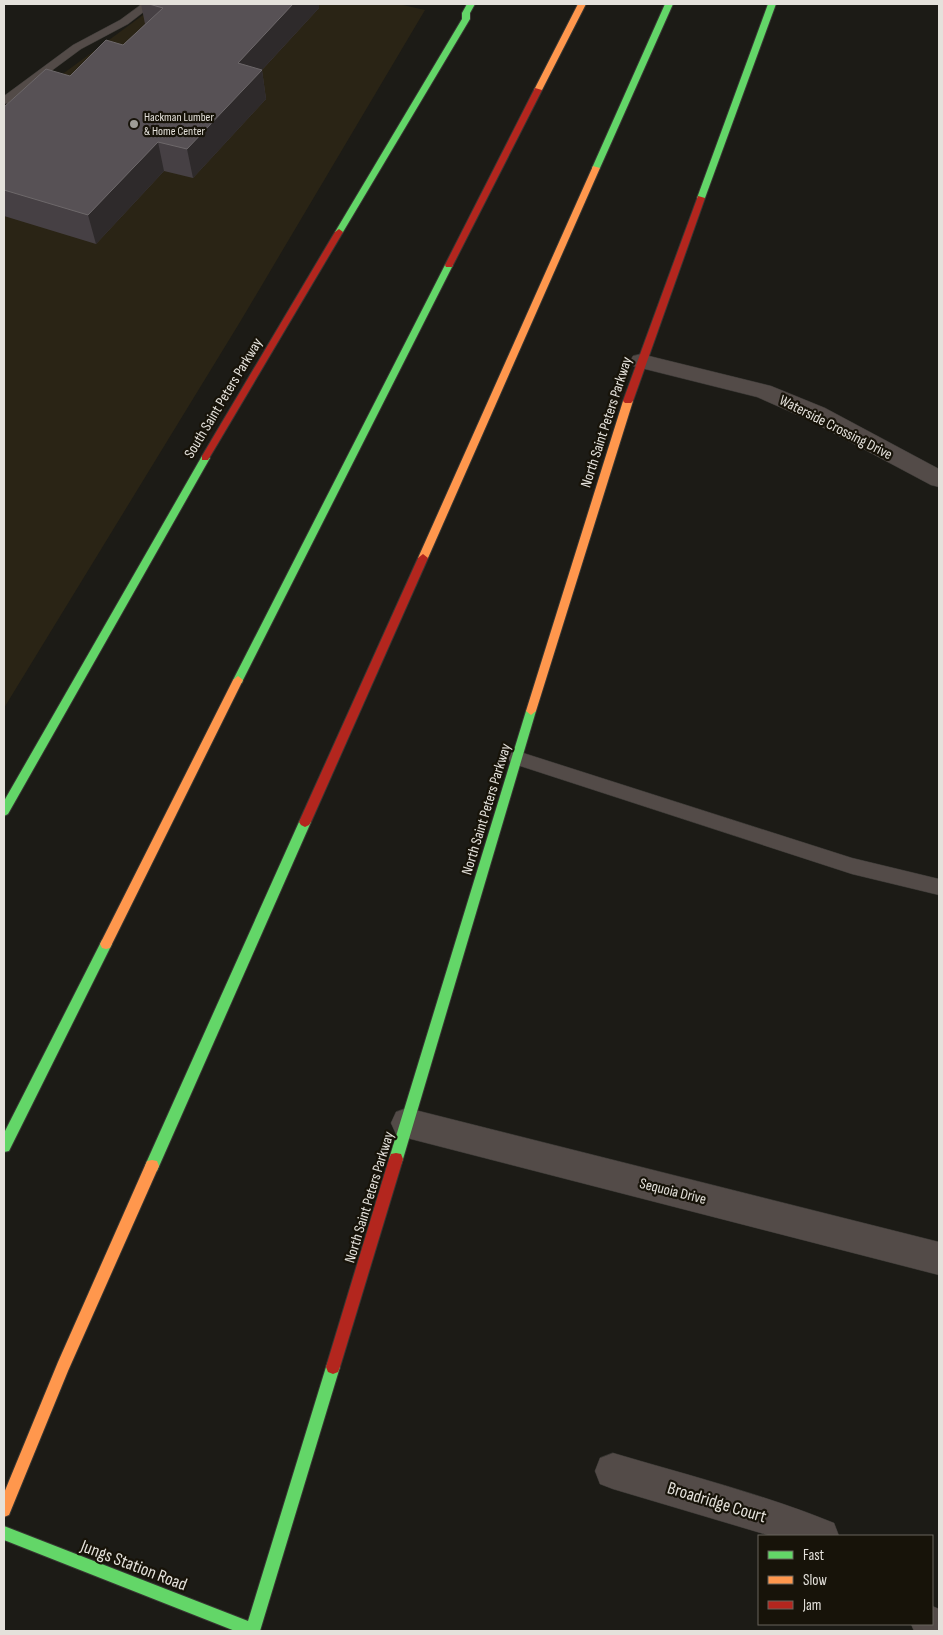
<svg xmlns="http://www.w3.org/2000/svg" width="943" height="1635" font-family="'Sofia Sans Condensed',sans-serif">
<rect width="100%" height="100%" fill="#1c1b16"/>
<path fill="#2a2415" d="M158 4H398L425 10 240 322 4 708V117Z"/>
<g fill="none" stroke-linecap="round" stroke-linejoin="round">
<defs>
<path id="lane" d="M142 4H154L128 24 81 49 8 103 4 104V96L73 45 120 20Z
M517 751 852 858 939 879V895L852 874 511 763 508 758 511 753Z"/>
<path id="street" d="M641 354 771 386 825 408 939 469V487L931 485 809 420 757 397 633 366 630 361 633 356Z
M407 1108 939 1242V1275L407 1138 396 1134 391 1123 396 1112Z
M613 1453C687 1475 763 1494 834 1523L839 1536H771L613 1489 600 1484 595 1471 600 1458Z
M932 1606 939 1609V1631H914L911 1624H932Z"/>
<path id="fast" d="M467 4H475L470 13V19L343 232 339 235 336 234 335 232 462 19V13Z
M665 4H673L600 168 593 170 592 168Z
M768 4H776L705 198 698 200 697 198Z
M449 262 453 265 243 680 242 683H234L233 680 445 265Z
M205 455 210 458 8 814 4 816V801L202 456Z
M531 707 536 711 403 1159 401 1164 396 1165 391 1164 389 1159 526 711Z
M305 817 309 819 311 822 157 1171 152 1172 147 1171 145 1166 147 1161 299 822 301 819Z
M106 939 110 940 112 944 110 948 9 1151 4 1152V1133L102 940Z
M333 1360 338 1362 340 1367 260 1631H235L4 1540V1526L248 1621 326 1367 328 1362Z"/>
<path id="slow" d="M578 4H586L542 90 535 92 534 90Z
M593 166 600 168 428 558 423 562 419 561 418 558Z
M628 398 633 401 536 711 531 715 526 711 623 401Z
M238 676 243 680 110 948 106 949 102 948 100 944 102 940 233 680Z
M152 1160 157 1161 159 1166 68 1371 9 1515 4 1517V1493L58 1362 147 1161Z"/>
<path id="jam" d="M535 88 542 90 453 265 452 267H446L445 265Z
M698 196 705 198 633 401 631 403H625L623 401Z
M339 229 343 232 208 460H202V456L335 232Z
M423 554 428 558 311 822 309 825 305 827 301 825 299 822 418 558Z
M396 1153 401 1154 403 1159 340 1367 338 1372 333 1374 328 1372 326 1367 389 1159 391 1154Z"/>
</defs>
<use href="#lane" stroke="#373632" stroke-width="1"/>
<use href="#street" stroke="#373632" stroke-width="1"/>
<use href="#fast" stroke="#373632" stroke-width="2"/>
<use href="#slow" stroke="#373632" stroke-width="2"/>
<use href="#jam" stroke="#373632" stroke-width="2"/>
<use href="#lane" fill="#534b48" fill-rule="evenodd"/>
<use href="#street" fill="#534b48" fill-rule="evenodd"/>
<use href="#fast" fill="#63d668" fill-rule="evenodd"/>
<use href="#slow" fill="#ff974d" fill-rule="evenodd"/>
<use href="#jam" fill="#b3261e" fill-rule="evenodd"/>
</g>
<path fill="#464044" d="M141 4H319V8L262 70 266 99 193 178 164 171 96 244 4 216V107L70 76 123 45 145 24Z"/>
<path fill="#2e2a2b" d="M293 4H319V8L249 84 262 70 266 99 193 178 187 149 238 63Z
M158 142 164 171 96 244 88 215Z"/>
<path fill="#575155" stroke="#6d686a" d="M149 4H293L238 63 262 70 187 149 158 142 88 215 4 190V107L46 69 70 76 106 40 123 45 163 8Z"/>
<circle fill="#9e9c96" stroke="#171309" stroke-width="2" cx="134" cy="124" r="5"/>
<g text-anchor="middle" stroke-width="4.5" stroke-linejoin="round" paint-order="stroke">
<g font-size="12" fill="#e4e1db" stroke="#171309" text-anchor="start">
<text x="144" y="121">Hackman Lumber<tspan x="144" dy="14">&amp; Home Center</tspan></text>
</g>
<g font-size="15" fill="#e4e1db" stroke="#171309">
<text transform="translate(223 398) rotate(-59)" y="5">South Saint Peters Parkway</text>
<text transform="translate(606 422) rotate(-72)" y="5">North Saint Peters Parkway</text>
<text transform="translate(836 427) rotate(27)" y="5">Waterside Crossing Drive</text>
<text transform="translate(486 809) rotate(-73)" y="5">North Saint Peters Parkway</text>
<text transform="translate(673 1191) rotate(14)" y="5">Sequoia Drive</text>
<text transform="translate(369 1197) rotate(-73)" y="5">North Saint Peters Parkway</text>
</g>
<g font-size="18" fill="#e4e1db" stroke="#171309">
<text transform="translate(717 1502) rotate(17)" y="6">Broadridge Court</text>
<text transform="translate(134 1565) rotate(21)" y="6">Jungs Station Road</text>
</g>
</g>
<rect width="943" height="1635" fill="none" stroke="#e4e1db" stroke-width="10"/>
<rect x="758" y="1535" width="175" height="90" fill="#171309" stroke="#69655d"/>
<rect x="768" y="1551" width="25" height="8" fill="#63d668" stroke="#69655d"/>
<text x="803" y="1560" font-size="15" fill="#e4e1db">Fast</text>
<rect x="768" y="1576" width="25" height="8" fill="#ff974d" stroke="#69655d"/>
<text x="803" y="1585" font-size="15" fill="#e4e1db">Slow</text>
<rect x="768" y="1601" width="25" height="8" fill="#b3261e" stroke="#69655d"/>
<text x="803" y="1610" font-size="15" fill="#e4e1db">Jam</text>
</svg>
